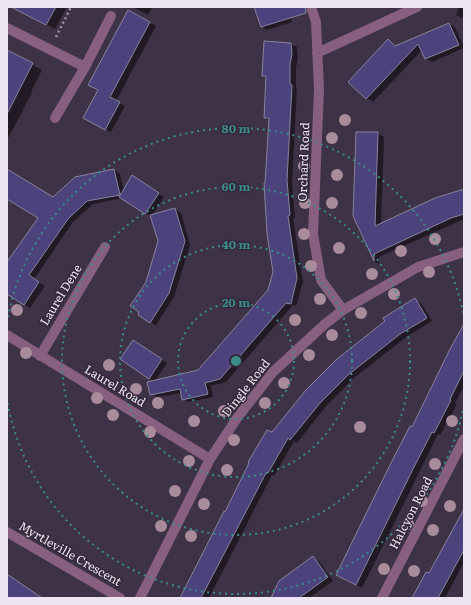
<svg xmlns="http://www.w3.org/2000/svg" width="471" height="605" font-family="Literata,serif">
<rect width="100%" height="100%" fill="#3e3246"/>
<path fill="#0007" d="M15 7H67L55 29Z
M133 7H152L148 15Z
M255 7H287L292 22 267 30 261 26Z
M459 7H464V19L456 15Z
M129 12 156 26 116 101 125 106 111 132 90 121Z
M449 24 455 27 464 48 432 62 426 59 422 50 373 102 367 98 349 82 388 40 397 46Z
M265 42 291 44 297 47 298 58 296 68V88L297 89 292 184 295 218H293L303 282 296 306 293 305 226 382 211 386 213 397 189 402 183 399 182 393 157 397 151 394 155 381 149 378 139 345 167 363 155 381 199 371 269 291 274 272 266 184 270 121 265 118 267 78 263 76Z
M7 51 42 70 31 92 32 93 7 140Z
M378 133 384 137 381 225 464 190V219L379 257V264L374 261 354 216Z
M114 170 120 174 124 191 138 180 164 197 152 216 175 209 181 213 190 245 174 297 156 325 150 322 146 282 159 241 152 217 122 198 93 204 73 222 34 279 45 286 30 308 7 294V261L9 262 39 218 7 198V178L54 198Z
M415 300 421 303 432 321 406 337 354 378 326 406 297 443 294 441 274 476 272 475 209 598H181L226 513 272 434Z
M464 325V386L455 403 457 404 440 435 438 434 419 473 362 588 343 578 413 428Z
M464 510V562L445 598H413L430 575Z
M313 558 319 561 333 581 309 598H272Z"/>
<path fill="#4d437c" stroke="#87849d" d="M11 7H56L46 25Z
M254 7H305L306 13 261 27Z
M128 10 150 22 110 97 120 102 105 130 83 118 98 90 88 85Z
M449 23 459 45 425 59 418 44 366 99 348 82 388 39 395 46Z
M264 41 291 43 292 54 290 64V84L292 85 287 180 290 215 288 216 297 278 291 304 286 303 220 379 205 383 208 394 182 400 180 389 150 395 147 382 198 370 268 290 273 272 267 234 264 183H265L269 118H264L266 76H262Z
M7 50 33 63 7 114Z
M356 132H378L375 226 435 198 464 189V214L451 218 374 254V261L353 216Z
M7 169 53 197 75 177 114 169 120 195 87 201 68 219 29 275 39 282 24 305 7 294V262L38 218 7 199Z
M132 175 159 193 145 214 119 197Z
M175 208 185 241 169 293 150 323 138 315 139 312 130 306 146 282 158 241 150 215Z
M415 298 427 318 400 334 348 375 320 403 290 440 288 438 268 473H266L201 598H180L224 511 225 512 249 463 248 462 267 430 272 432 306 390 337 359 385 321 383 318Z
M464 324V371L450 399 451 400 434 433 432 432 413 469 356 585 336 575 390 465 410 426 412 427 449 351Z
M133 340 162 359 149 379 120 359Z
M464 509V550L438 598H412L426 572 429 573Z
M313 556 328 577 299 598H271L279 581Z
M7 574 42 598H7Z"/>
<g fill="none" stroke-linecap="round" stroke-linejoin="round">
<path stroke="#9d94a3" stroke-width="2.5" stroke-dasharray="2 3" stroke-linecap="butt" d="M56 37 71 7"/>
<path stroke="#88607f" stroke-width="10" d="M311 7 316 22 319 89 313 234 321 280 343 310
M7 28 85 67
M317 53 417 7
M55 118 85 67 111 16
M7 335 210 459
M40 356 105 247
M7 532 120 598
M140 598 210 459 237 418 273 372 325 324 343 310 418 267 464 252
M382 598 464 439"/>
</g>
<g fill="#a88c9c">
<circle cx="345" cy="120" r="6"/>
<circle cx="332" cy="138" r="6"/>
<circle cx="304" cy="166" r="6"/>
<circle cx="337" cy="175" r="6"/>
<circle cx="305" cy="203" r="6"/>
<circle cx="332" cy="203" r="6"/>
<circle cx="304" cy="234" r="6"/>
<circle cx="435" cy="239" r="6"/>
<circle cx="339" cy="248" r="6"/>
<circle cx="401" cy="251" r="6"/>
<circle cx="311" cy="266" r="6"/>
<circle cx="429" cy="272" r="6"/>
<circle cx="372" cy="274" r="6"/>
<circle cx="394" cy="294" r="6"/>
<circle cx="320" cy="299" r="6"/>
<circle cx="17" cy="310" r="6"/>
<circle cx="361" cy="313" r="6"/>
<circle cx="295" cy="320" r="6"/>
<circle cx="332" cy="335" r="6"/>
<circle cx="26" cy="353" r="6"/>
<circle cx="309" cy="355" r="6"/>
<circle cx="109" cy="365" r="6"/>
<circle cx="284" cy="383" r="6"/>
<circle cx="136" cy="389" r="6"/>
<circle cx="97" cy="398" r="6"/>
<circle cx="158" cy="403" r="6"/>
<circle cx="265" cy="403" r="6"/>
<circle cx="224" cy="411" r="6"/>
<circle cx="113" cy="415" r="6"/>
<circle cx="194" cy="421" r="6"/>
<circle cx="452" cy="421" r="6"/>
<circle cx="360" cy="427" r="6"/>
<circle cx="150" cy="432" r="6"/>
<circle cx="234" cy="440" r="6"/>
<circle cx="189" cy="461" r="6"/>
<circle cx="435" cy="464" r="6"/>
<circle cx="227" cy="470" r="6"/>
<circle cx="175" cy="491" r="6"/>
<circle cx="422" cy="501" r="6"/>
<circle cx="204" cy="504" r="6"/>
<circle cx="450" cy="506" r="6"/>
<circle cx="408" cy="524" r="6"/>
<circle cx="161" cy="526" r="6"/>
<circle cx="433" cy="530" r="6"/>
<circle cx="191" cy="536" r="6"/>
<circle cx="384" cy="569" r="6"/>
<circle cx="414" cy="571" r="6"/>
</g>
<g fill="none" stroke="#3b8c88" stroke-width="2" stroke-dasharray="2 4">
<circle cx="236" cy="361" r="58"/>
<circle cx="236" cy="361" r="116"/>
<circle cx="236" cy="361" r="174"/>
<path d="M464 405A232 232 0 0 1 7 399M7 323A232 232 0 0 1 464 317"/>
</g>
<g text-anchor="middle" stroke-width="3" stroke-linejoin="round" paint-order="stroke">
<g font-size="12" fill="#ede6f2" stroke="#34283b">
<text transform="translate(304 162) rotate(-88)" y="4">Orchard Road</text>
<text transform="translate(61 295) rotate(-59)" y="4">Laurel Dene</text>
<text transform="translate(115 386) rotate(31)" y="4">Laurel Road</text>
<text transform="translate(246 388) rotate(-52)" y="4">Dingle Road</text>
<text transform="translate(411 513) rotate(-63)" y="4">Halcyon Road</text>
<text transform="translate(70 554) rotate(30)" y="4">Myrtleville Crescent</text>
</g>
</g>
<circle cx="236" cy="361" r="6" fill="#3b8c88" stroke="#34283b" stroke-width="2"/>
<g font-size="12" text-anchor="middle" font-weight="bold" fill="#3b8c88" stroke="#34283b" stroke-width="3" stroke-linejoin="round" paint-order="stroke">
<text x="236" y="133">80 m</text>
<text x="236" y="191">60 m</text>
<text x="236" y="249">40 m</text>
<text x="236" y="307">20 m</text>
</g>
<rect width="471" height="605" fill="none" stroke="#ede6f2" stroke-width="16"/>
</svg>
